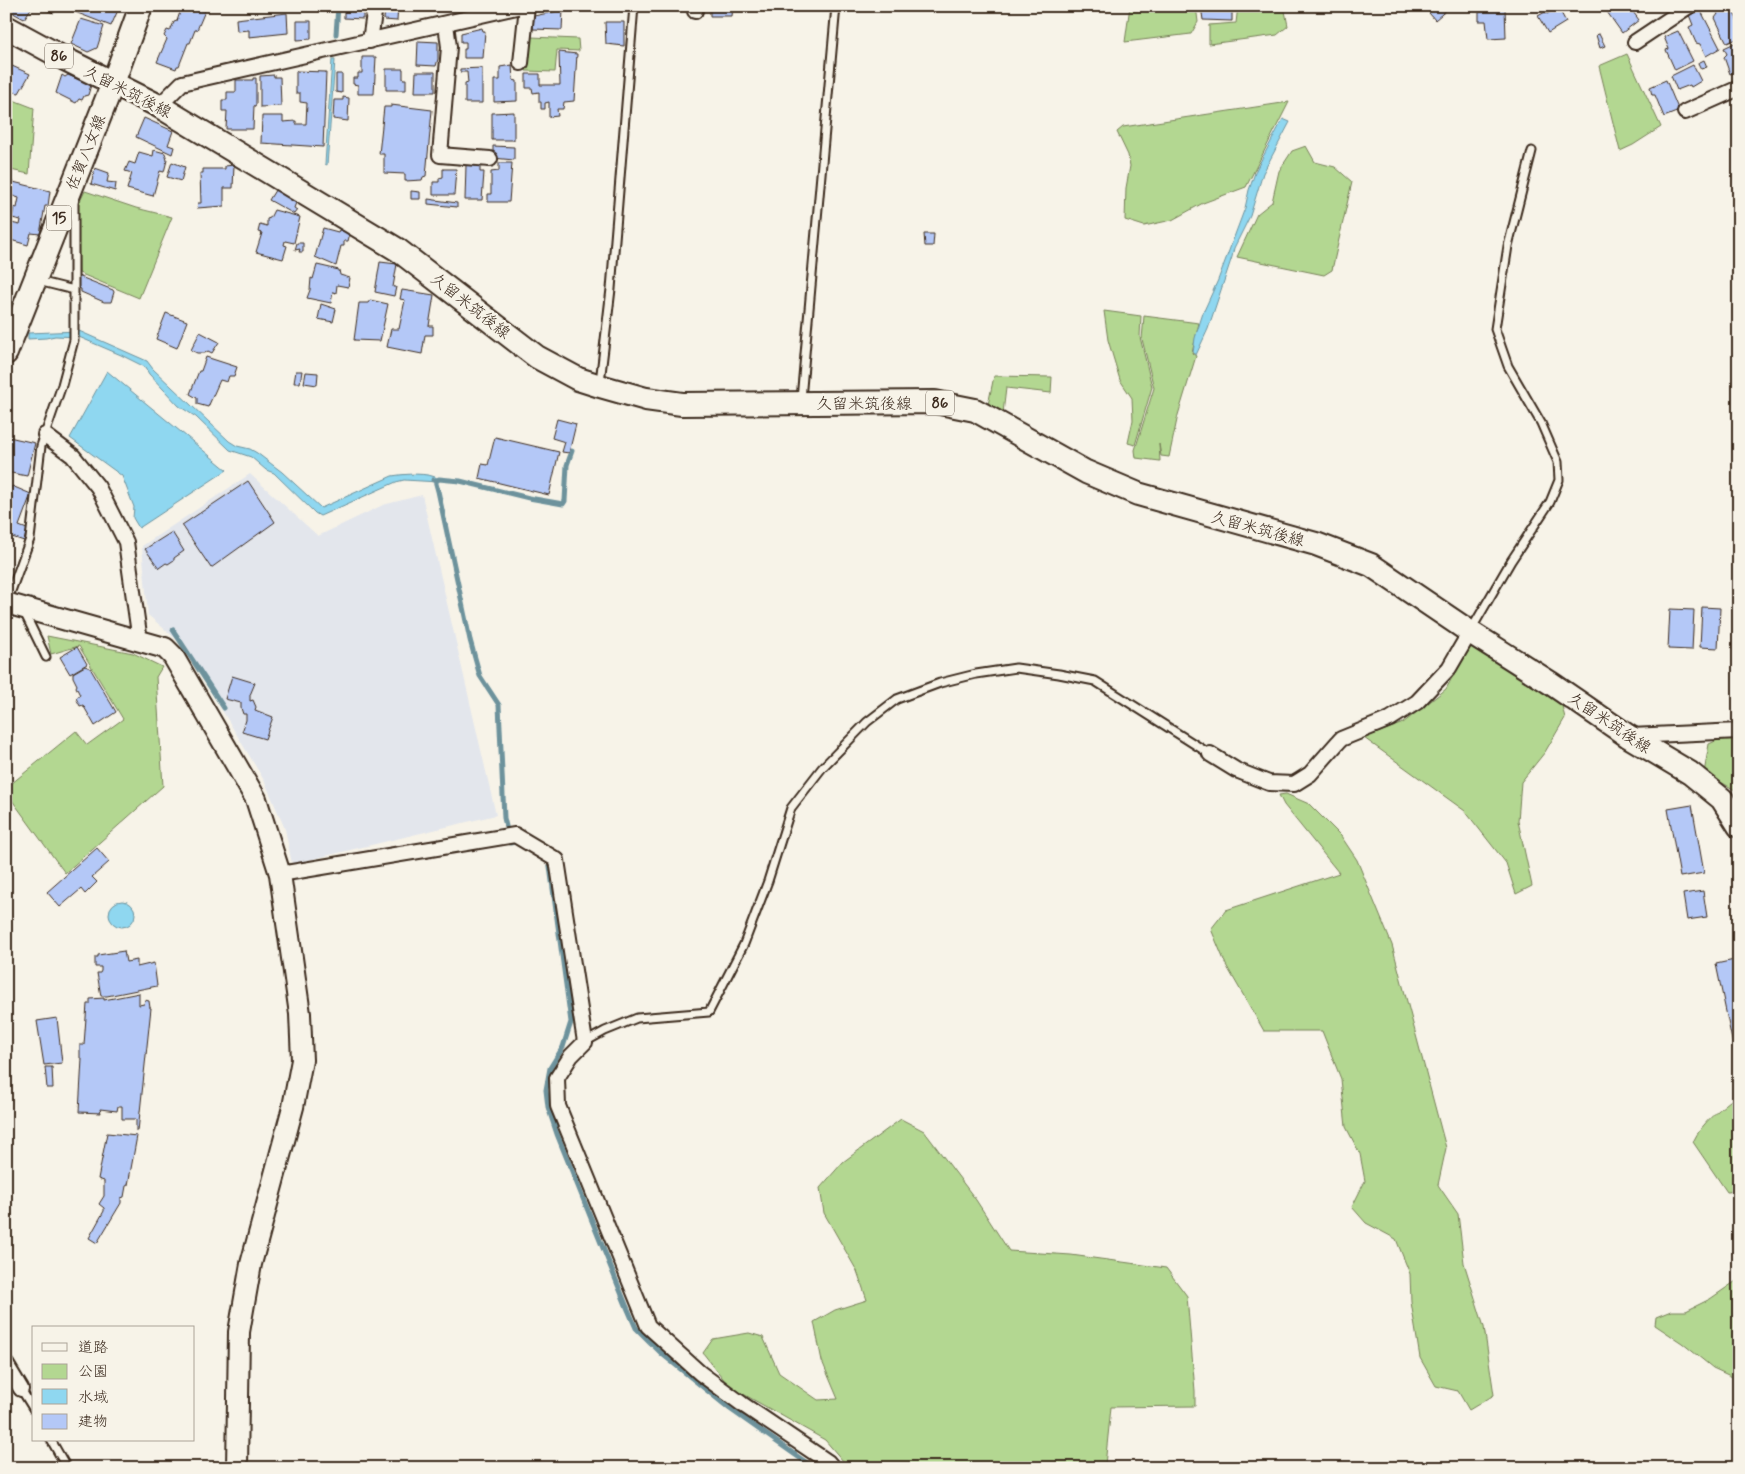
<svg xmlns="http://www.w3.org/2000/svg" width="1745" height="1474" font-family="Mynerve,'Klee One',sans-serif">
<rect width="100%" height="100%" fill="#f7f3e8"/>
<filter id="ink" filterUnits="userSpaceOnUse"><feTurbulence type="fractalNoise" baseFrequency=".02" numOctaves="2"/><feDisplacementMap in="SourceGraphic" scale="10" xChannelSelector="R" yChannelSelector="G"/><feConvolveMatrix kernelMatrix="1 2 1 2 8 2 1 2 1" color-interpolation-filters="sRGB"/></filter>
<g filter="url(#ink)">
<path fill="#e3e6ec" d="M250 474 318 536 383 505 422 495 496 815 292 864 285 829 265 782 183 645 148 615 142 546Z"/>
<path fill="#b3d791" stroke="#778058" d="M1130 6H1196L1198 22 1191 34 1125 42Z
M1238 6H1284L1288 26 1277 35 1209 44V25L1236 23Z
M531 37 578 39 579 51 557 50 555 72 526 71Z
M1627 54 1661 127 1633 145 1620 151 1599 66Z
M8 98 34 108 29 174 6 169V102Z
M1289 102 1246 187 1203 203 1172 220 1144 226 1125 220 1126 188 1130 166 1128 155 1117 132 1123 127Z
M1306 146 1315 162 1335 167 1352 182 1332 270 1324 275 1237 257 1257 214 1272 202 1279 171 1292 151Z
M85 191 136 208 172 217 139 298 79 273 78 205Z
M1104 311 1141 316 1140 337 1152 387 1135 445 1128 443 1133 420 1132 398 1120 380 1108 340Z
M1144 316 1199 323 1192 353 1196 356 1178 415 1169 457 1161 456 1159 444 1160 461 1136 458 1135 450 1154 388 1142 339Z
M994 376 1052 377 1051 393 1006 388 1003 413 988 405Z
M47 636 133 653 162 667 156 677 163 786 65 873 6 792V788L76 731 87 745 123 719 79 646 51 654Z
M1470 644 1561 702 1565 718 1545 752 1521 782 1518 821 1532 886 1516 894 1506 863 1465 811 1364 738 1403 723 1446 689Z
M1739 736V794L1737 791 1704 773 1709 744 1722 738Z
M1286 794 1309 804 1341 836 1357 860 1392 945 1446 1148 1438 1185 1458 1214 1464 1263 1484 1327 1494 1395 1469 1410 1458 1391 1436 1386 1420 1358 1411 1302 1410 1274 1396 1239 1366 1223 1352 1207 1365 1181 1360 1154 1346 1127 1341 1079 1322 1031H1264L1226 965 1211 929 1226 910 1339 873 1284 805 1279 795Z
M1739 1094V1191L1727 1192 1693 1142C1702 1122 1722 1107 1739 1094Z
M901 1119 924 1131 976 1200 1009 1251 1071 1255 1166 1268 1187 1296 1195 1391V1406L1111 1407 1105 1465 1103 1468H849L825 1440 729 1386 703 1353 713 1339 749 1333 763 1337 779 1373 818 1400 838 1399 822 1361 814 1322 835 1310 867 1300 857 1271 824 1213 820 1188 843 1162Z
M1739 1279V1380L1713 1368 1682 1343 1655 1325 1656 1317 1671 1311H1686L1710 1299Z"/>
<path fill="#8fd7f0" stroke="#6d929c" d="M332 60H335L327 165 325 164Z
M1283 119 1290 122 1263 173 1250 216 1234 248 1232 257 1208 329 1196 355 1193 353 1195 338 1203 313 1218 280 1245 208 1249 190 1256 170Z
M79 331 147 361 153 369 229 441 237 446 250 449 257 453 282 472 321 508 392 476C404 474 429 472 439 479V482L404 480 396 482 320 516 315 513 274 473 266 470 251 457 230 450 196 417 179 406 149 374 145 367 121 355 79 337 55 336 46 338 28 339V333Z
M107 371 227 470 139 528 133 518 134 507 122 476 70 438Z
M109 914a13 13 0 1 1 26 0a13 13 0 1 1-26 0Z"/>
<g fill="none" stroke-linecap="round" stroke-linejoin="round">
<path stroke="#6d929c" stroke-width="5" d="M336 34 338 6
M439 479 460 481 529 498 563 504 565 501 567 465 572 451
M433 480H435L438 491 470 640 480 676 499 705 504 818 510 843 515 842 519 844
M173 630 224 708
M549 859 571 1022 563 1047 550 1068 546 1090 548 1107 557 1134 626 1305 636 1328 661 1353 730 1409 814 1468"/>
</g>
<path fill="#b4c8f7" stroke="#3b2a1e" d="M6 6H31L32 7 24 19 6 9Z
M43 6H64L62 10 54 7V13L43 9Z
M77 6H110L118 10 111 26 75 12Z
M344 6H363V19L344 18Z
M385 6H398L397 21 384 20Z
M710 6H733L732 16H710Z
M1201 6H1232V21L1203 20Z
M1447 6 1449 8 1435 20 1424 7Z
M1609 6H1634L1631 9 1639 20 1622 33 1605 9Z
M1723 6H1731L1739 24V38L1727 43 1715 18 1718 14 1716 10Z
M193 7 205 11 197 30H195L190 43H188L179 66H177L176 69 157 62 167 39 164 36 167 30 170 31 174 22 177 21 181 9 192 12Z
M1558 7 1566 22 1548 33 1538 16 1545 12 1547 14Z
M1505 8 1506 38 1488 39 1486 21H1479V12H1484V10Z
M563 10 562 30 533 29 534 16Z
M1701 11 1720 48 1706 56 1700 44 1696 43 1689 27 1693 25 1689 15Z
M287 13 288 33 249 37V30L237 31 236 19Z
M81 19 104 26 97 48 88 52 71 44Z
M297 21H311V39L297 40Z
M605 22H624V46L606 44Z
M482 28 483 31H485L483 58H464V49H466V42H461V33Z
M1678 31 1693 61 1675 70 1666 50 1669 49 1664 37Z
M1599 34 1605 46 1600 48 1596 35Z
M418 41 438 42V59L436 66 417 65Z
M1739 41V77L1735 72 1730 74 1724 57 1727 54 1724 48Z
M559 52 577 54 574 101 564 102 563 109H557L558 116 549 117V102L545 103V109H541V102H539V92L533 93 532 88H526V74H540V85H560Z
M362 57H376L374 94H358V85L353 84V78H358V73H362Z
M1704 60 1707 67 1701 69 1698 63Z
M512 65 513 80 517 81V101L494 102V80H500V67Z
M1693 65 1701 81 1691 87 1690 85 1677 90 1671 76Z
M12 66 30 74 19 93 14 92 11 95 6 92V75Z
M482 68V103H465V84L468 83 467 72H460V69Z
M386 69H403V79H406V90H386Z
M296 71 326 72 323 147 261 143 262 116H283V122L296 121V124H306L307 103 300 102V93H296Z
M416 72H435V92H415Z
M336 74H342V93L336 92Z
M62 75 65 77 68 75 91 85 88 95 84 96 82 100 79 99 76 103 56 93Z
M274 75V77H280L281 106 260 107V76Z
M253 78H256V105L254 106 253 129H226L227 111H222V100H227V92H236V80H253Z
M1666 80 1679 111 1664 117 1655 95H1652L1650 87Z
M343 97 349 98 348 121 333 119 334 100H343Z
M391 105 432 110 426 176 423 177 422 180 405 181V174L384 173V154H379L384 107H391Z
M514 112V140H492V113Z
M144 118 173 131 168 145 174 147 172 154 136 137Z
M493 146 514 147V160L493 158Z
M154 150 165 153 167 160 164 172 160 171 153 196 127 189 132 173 125 171 129 162 135 164 139 152 153 156Z
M172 162 185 167 181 181 167 177Z
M499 163H512L509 202H488V194H491V172L499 171Z
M234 165 233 188H224V206L197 208 198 203H201L200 173H203V169H225V166Z
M466 165 480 166V172H484L482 200H465Z
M95 168 109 173 107 182 116 183 115 191 91 184Z
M443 169H456L454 195H433V182H439V178L443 177Z
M9 181 50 191 48 206H45L40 234 31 233 28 245 7 239 11 223 20 225 21 220 12 218 14 207 17 208 19 198 7 194Z
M277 187 297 200 294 208 297 210 294 214 269 200Z
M411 191 420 192V199H411Z
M428 199 457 203V207L428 204Z
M274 210 300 217 294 243 285 241 284 245 287 246 283 259 256 252 262 233 258 232 260 224 267 226V219L270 218Z
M323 228 338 232 339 230 350 233 348 241H344V246H341L336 266 315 257Z
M924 234H934L933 246H925Z
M297 243H303V252H299L300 249 295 250Z
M380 262 397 264 393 287H396L394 296 375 292Z
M317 265 339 270 340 275 350 278 348 287 337 285 336 293 333 292 331 303 307 298 310 290 311 278 313 279Z
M78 276 113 290 114 292 111 302H104L81 292V289L78 288Z
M402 290 434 295 429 326H433V335H425L422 354 387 347 391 329H399L405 300 400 299Z
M370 300 388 304 380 341 354 340 359 303H368Z
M321 304 336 309 333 322 318 319Z
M166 313 187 321 177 348 156 339Z
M200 332 219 342 212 353 208 351 205 353H197L191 350Z
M206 357 237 367 234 376H229L227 382 220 380 208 407 197 404V398L190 394 199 371H201Z
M296 371H302L300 383H294Z
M306 372 318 373 317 385 304 383Z
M557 419 576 424 569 453 562 452 565 442 552 438Z
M9 437 35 443 27 476 6 472V449H8Z
M495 437 559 452 549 495 479 478 482 464 488 465Z
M248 481 275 522 211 568 182 525Z
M12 486 31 494 19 526 27 529 24 541 6 535V499Z
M172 532 184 551 174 558V560L168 564 166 563 159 568 145 549Z
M1702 607 1720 608 1718 648 1700 647Z
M1670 609 1694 610 1692 650 1668 649Z
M77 647 87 664 70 674 60 657Z
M85 666 90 668 116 712 95 726 83 705 80 706 76 698 80 695 76 687 77 685 73 677V673Z
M232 676 255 683 250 695V701L253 700 256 707 255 710 273 717 265 739 242 732 246 720V714H243L241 708V703L225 699Z
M1692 805 1704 873 1680 877 1668 809Z
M97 848 109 862 92 877 97 882 85 894 81 889 60 907 47 892Z
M1703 891 1707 917 1687 920 1683 894Z
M124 951 126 962 137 960V967L154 963 157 986 107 996H101L97 973H100L101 971V967H95V957H98V955Z
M1739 959V1068L1738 1069 1716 964Z
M139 993V1005L144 1004 145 1000 149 1001 150 1008H151L138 1131H136V1119H122V1106H118L117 1111 100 1109 101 1113 79 1112 82 1059 80 1058V1045H84L87 1004H90V999L104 998V1000Z
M57 1018 62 1063 44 1065 37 1021Z
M45 1067H52L53 1088H47Z
M107 1133 137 1136 128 1185 126 1186 124 1197 121 1198V1203L97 1243 89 1238 104 1211V1208L99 1204 104 1196V1181L98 1179Z"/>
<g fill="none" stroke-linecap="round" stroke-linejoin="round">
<defs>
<path id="lane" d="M38 281 74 290
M600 382 611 289 634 6
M801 399 836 6
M11 591 30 539 41 446 62 385 74 340V203
M24 612 46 657
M1471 630 1511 561 1550 502 1559 480 1558 462 1541 423 1508 366 1495 329 1508 246 1532 151
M585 1042 605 1031 637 1018 709 1012 744 944 768 881 791 808 822 768 867 722 897 699 940 683 976 674 1016 668 1059 674 1095 681 1210 754
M21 1389 34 1410
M51 1440 67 1468"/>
<path id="street" d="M695 11 696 6
M446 24 449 47 440 155 490 159
M370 41 375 6
M1635 42 1689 6
M521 63 527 6
M159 106 182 83 521 6
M1685 112 1739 88
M45 435 73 456 98 487 126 542 140 641
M1631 736 1739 731
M1210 754 1236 770 1269 783 1294 784 1310 774 1341 739 1390 719 1417 702 1449 668 1470 632
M280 874 515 835 557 860 585 1042 571 1056 557 1078 558 1106 648 1326 700 1373 742 1404 828 1462 833 1468
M6 1364 21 1389"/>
<path id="secondary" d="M6 603 165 648 173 656 256 799 280 874 300 1014 302 1060 293 1107 251 1264 239 1332 237 1468"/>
<path id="primary" d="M6 27 65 59 159 106 398 250 537 357 578 379 600 386 646 399 682 404 935 402 975 410 1086 472 1138 494 1316 544 1371 565 1470 632 1552 684 1628 736 1690 773 1722 799 1739 826
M6 353 113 83 141 6"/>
</defs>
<use href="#lane" stroke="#3b2a1e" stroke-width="11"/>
<use href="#street" stroke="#3b2a1e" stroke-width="18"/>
<use href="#secondary" stroke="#3b2a1e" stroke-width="24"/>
<use href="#primary" stroke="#3b2a1e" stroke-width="26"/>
<use href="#lane" stroke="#f7f3e8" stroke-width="7"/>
<use href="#street" stroke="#f7f3e8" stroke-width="14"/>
<use href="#secondary" stroke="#f7f3e8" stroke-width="20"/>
<use href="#primary" stroke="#f7f3e8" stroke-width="22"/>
</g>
</g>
<g text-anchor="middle" stroke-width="5" stroke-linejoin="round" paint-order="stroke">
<g fill="#f7f3e8" stroke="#73665b" stroke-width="1">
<rect x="45" y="43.5" width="28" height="25" rx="4"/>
<rect x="46.5" y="205.5" width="25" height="25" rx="4"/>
<rect x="926" y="390.5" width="28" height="25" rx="4"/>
</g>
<g font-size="15" font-weight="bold" fill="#3b2a1e">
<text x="59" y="61">86</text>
<text x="59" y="223">15</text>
<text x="940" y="408">86</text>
</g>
<g font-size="16" fill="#3b2a1e" stroke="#f7f3e8">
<text transform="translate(128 91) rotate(27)" y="6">久留米筑後線</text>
<text transform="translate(85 152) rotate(-68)" y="6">佐賀八女線</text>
<text transform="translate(471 305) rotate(38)" y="6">久留米筑後線</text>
<text x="864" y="409">久留米筑後線</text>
<text transform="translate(1258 528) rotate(15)" y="6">久留米筑後線</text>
<text transform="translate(1610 722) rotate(34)" y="6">久留米筑後線</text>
</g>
</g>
<rect width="1745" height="1474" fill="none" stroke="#f7f3e8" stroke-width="25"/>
<rect x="12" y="12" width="1720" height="1449" fill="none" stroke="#3b2a1e" stroke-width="2" filter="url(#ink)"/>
<rect x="32" y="1326" width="162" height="115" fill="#f7f3e8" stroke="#aca397"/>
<rect x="42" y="1343" width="25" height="8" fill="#f7f3e8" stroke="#aca397"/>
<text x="78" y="1352" font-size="15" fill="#3b2a1e">道路</text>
<rect x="42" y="1364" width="25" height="15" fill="#b3d791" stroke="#aca397"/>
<text x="78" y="1376" font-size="15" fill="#3b2a1e">公園</text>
<rect x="42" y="1389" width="25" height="15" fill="#8fd7f0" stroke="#aca397"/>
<text x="78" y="1402" font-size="15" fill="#3b2a1e">水域</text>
<rect x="42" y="1414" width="25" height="15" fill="#b4c8f7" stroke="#aca397"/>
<text x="78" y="1426" font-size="15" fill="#3b2a1e">建物</text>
</svg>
